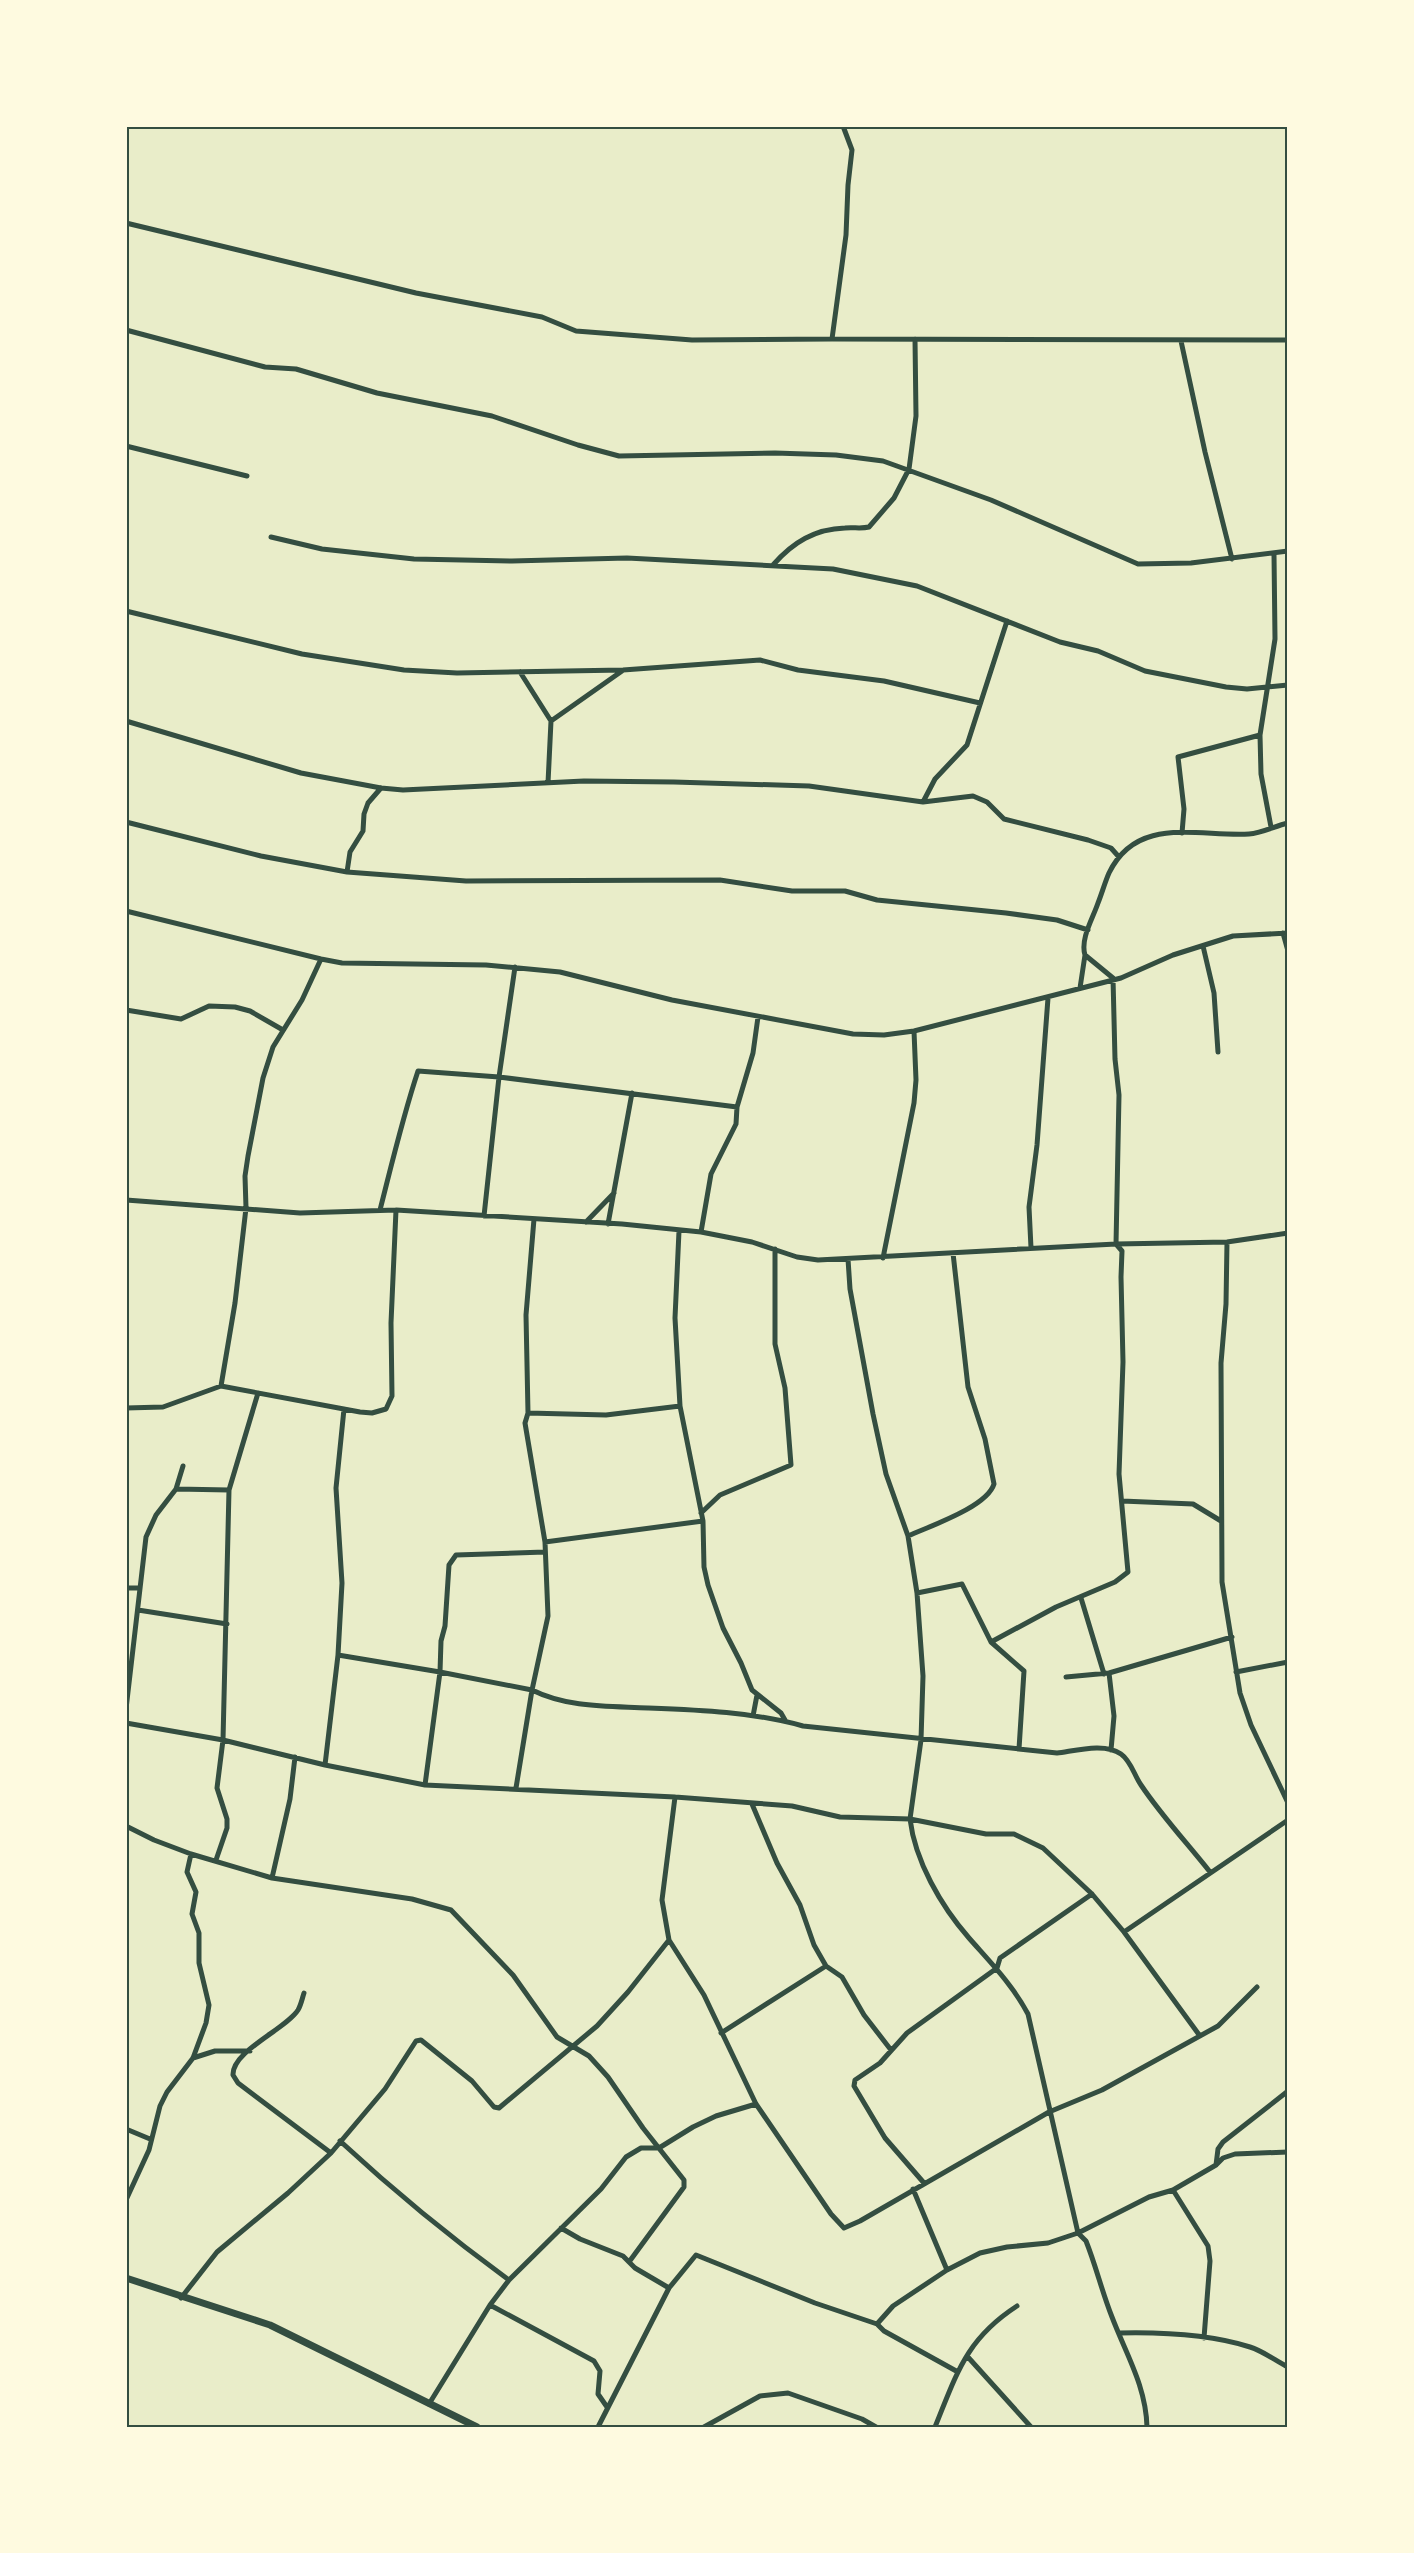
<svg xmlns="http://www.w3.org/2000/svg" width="1414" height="2553" font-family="Rubik,sans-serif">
<rect width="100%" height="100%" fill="#e9edc9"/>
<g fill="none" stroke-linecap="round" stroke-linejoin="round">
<path stroke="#344e41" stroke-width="5" d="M126 223 416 293 542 317 576 331 692 340 832 339 1288 340
M126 330 265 367 296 369 377 393 492 416 578 445 619 456 775 453 836 455 883 461 991 500 1138 564 1191 563 1288 551
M832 339 846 235 848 185 852 150 843 126
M1181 341 1205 452 1232 559
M126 446 247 476
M271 537 322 549 414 559 512 561 627 558 833 569 917 586 1060 642 1098 651 1145 671 1226 687 1247 689 1288 685
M773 565C793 542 815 529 845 528 853 527 861 529 869 527L894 498 909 469 916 416 915 339
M126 611 302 654 404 670 457 673 623 670 760 660 798 670 884 681 980 703
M520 672 551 721 548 783
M126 721 301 773 381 788 403 790 584 781 674 782 809 786 923 802 973 796 987 802 1004 819 1088 840 1111 848 1119 857
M551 721 622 671
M923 802 935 779 967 745 1007 621
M126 822 261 856 347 872 466 881 720 880 792 891H845L877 900 1006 913 1057 920 1088 930
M1271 827 1261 774 1260 735 1275 639 1274 554
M1182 833 1184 809 1178 757 1260 735
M347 872 350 852 363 831 364 814 368 803 381 788
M126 911 321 959 342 963 486 965 560 972 672 1000 853 1034 884 1035 914 1031 1121 978 1173 955 1233 936 1288 933
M1283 933 1288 951
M1203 946 1214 993 1218 1052
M1080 988 1085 955
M126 1010 181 1019 209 1006 235 1007 250 1011 283 1030
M126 1200 300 1213 396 1210 622 1224 701 1232 752 1242 797 1257 818 1260 1116 1244 1227 1242 1288 1233
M380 1210C392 1163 403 1116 418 1071L499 1077 737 1107
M484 1216 499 1077 515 967
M586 1222 614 1193
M608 1224 632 1093
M679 1231 675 1318 680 1406 703 1521 704 1567 708 1585 723 1628 741 1663 752 1690 781 1713 785 1720
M701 1232 711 1174 736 1124 737 1107 753 1053 758 1017
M1227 1242 1226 1304 1221 1363 1222 1582 1240 1693 1251 1725 1288 1803
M1031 1248 1029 1207 1037 1145 1048 998
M883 1258 914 1103 916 1080 914 1031
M848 1259 850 1289 873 1414 886 1474 908 1536 917 1593 923 1676 921 1740 910 1819C915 1861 941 1906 969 1938 991 1963 1012 1984 1028 2014L1078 2233 1086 2241C1096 2266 1102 2292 1112 2317 1126 2354 1146 2386 1147 2427
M221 1386 235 1303 246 1208 245 1176 248 1156 263 1078 273 1047 302 1000 321 959
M126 1408 163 1407 221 1386 360 1412 372 1413 386 1409 392 1396 391 1323 396 1210
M528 1413 606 1415 680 1406
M176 1489 229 1490
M1122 1501 1193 1504 1221 1521
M701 1513 720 1495 791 1465 785 1388 775 1344V1249
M908 1536C930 1526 987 1507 994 1484L985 1439 968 1387 953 1253
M545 1542 703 1521
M126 1588H140
M917 1593 962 1584 991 1642 1024 1671 1019 1749
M1081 1598 1104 1674
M138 1610 227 1624
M991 1642 1056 1607 1115 1582 1128 1572 1119 1474 1123 1362 1121 1277 1122 1251 1116 1244 1119 1095 1115 1059 1113 978 1085 955C1080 939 1093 918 1098 903 1102 893 1105 882 1109 873 1137 815 1198 837 1249 834 1262 833 1275 826 1288 823
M338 1655 440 1672 532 1690C568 1708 609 1706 648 1708 700 1710 753 1712 803 1726L1057 1753C1074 1751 1105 1742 1121 1754 1131 1761 1134 1775 1141 1785 1161 1815 1187 1843 1210 1872
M1236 1672 1288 1662
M1109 1673 1114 1716 1111 1750
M1066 1677 1109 1673 1232 1637
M126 1709 146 1537 156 1515 176 1489 183 1466
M753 1716 757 1695
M126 1723 223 1740 325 1765 425 1785 675 1797 792 1806 840 1817 910 1819 986 1834H1014L1043 1848 1092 1894 1124 1932 1200 2036
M325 1765 338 1655 342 1583 336 1488 344 1409
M425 1785 440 1672 441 1641 445 1626 449 1565 456 1555 545 1552
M516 1788 532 1690 548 1616 545 1542 525 1423 528 1413 526 1315 534 1219
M675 1797 662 1900 669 1940 704 1995 756 2104 831 2214 844 2228 860 2221 1049 2112 1102 2090 1218 2026 1257 1987
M752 1804 777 1863 800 1905 814 1945 826 1966 842 1977 864 2015 891 2050
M126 1826 154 1840 191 1854 272 1878 412 1899 451 1910 513 1975 557 2037 589 2056 608 2077 643 2128 684 2180V2187L629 2262
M216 1860 227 1828V1819L217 1788 223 1740 229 1490 258 1393
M272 1878 290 1799 295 1757
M1124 1932 1288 1820
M304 1993C302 1999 301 2005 298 2010 286 2029 232 2051 233 2075L238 2083 331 2153
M721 2033 826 1966
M193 2058 215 2051H250
M126 2129 150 2139
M340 2141C394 2191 450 2237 509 2280
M1216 2165 1218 2149 1223 2142 1288 2091
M924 2183 885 2138 854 2086 855 2080 880 2063 907 2033 997 1968 1000 1958 1092 1894
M913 2189 947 2270
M1173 2190 1208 2246 1210 2261 1204 2338
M126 2200 149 2150 160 2106 167 2092 193 2058 206 2023 209 2005 199 1963V1933L192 1914 196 1892 187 1872 191 1854
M561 2228 580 2239 623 2256 635 2268 669 2288
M181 2298 217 2252 288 2193 331 2153 385 2089 416 2041 421 2040 472 2081 494 2107 499 2108 597 2026 628 1992 669 1940
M490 2305 594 2361 600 2371 598 2394 607 2407
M877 2324 893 2306 947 2270 980 2253 1007 2247 1048 2243 1078 2233 1149 2197 1173 2190 1216 2165 1223 2158 1235 2154 1288 2152
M1119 2333C1162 2332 1209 2334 1250 2347 1263 2351 1276 2361 1288 2367
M967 2356 1031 2427
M429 2404 490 2305 509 2280 601 2189 626 2157 641 2148H659L693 2127 716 2116 756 2104
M598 2427 669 2288 696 2255 815 2303 877 2324 884 2331 958 2372
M704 2427 760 2396 788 2393 862 2419 876 2427
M935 2427C957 2373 966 2339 1017 2306"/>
<path stroke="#344e41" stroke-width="7" d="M126 2278 270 2325 477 2427"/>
</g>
<rect width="1414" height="2553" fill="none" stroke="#fefae0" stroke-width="255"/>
<rect x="128" y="128" width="1158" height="2298" fill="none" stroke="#344e41" stroke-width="2"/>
</svg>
